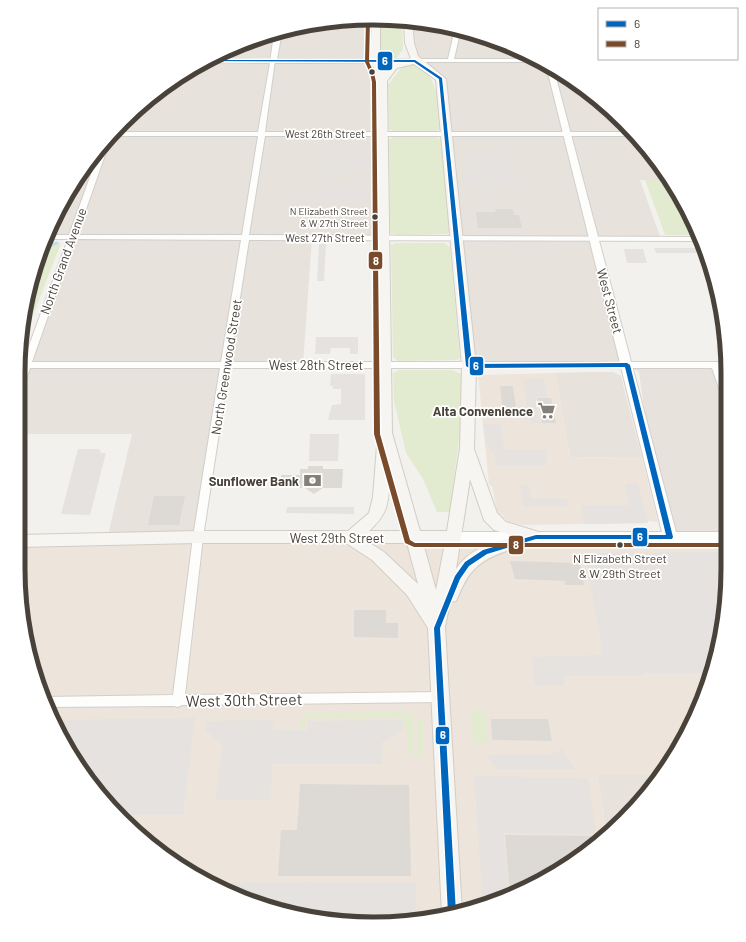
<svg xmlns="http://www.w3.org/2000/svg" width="746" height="942" font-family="Barlow,sans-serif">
<rect width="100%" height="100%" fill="#f3f1ee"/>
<path fill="#e7e2dc" d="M376 19 375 61 380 70 383 238H312L303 365 226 366 198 537 107 539 132 434H18L19 385 72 237H47L66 195 106 139 196 65 259 37 327 21Z
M408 21 465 30 530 55 589 92 640 139 669 180H640L661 239H594L627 365H727L728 537H670L652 467 639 372 627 365 469 366 441 79 415 61Z
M586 372H613L621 376 642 458 570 457 555 373Z
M597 775H661L655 785 607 836Z"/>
<path fill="#ede5db" d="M555 373 570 457 642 458 658 522 648 521V523L522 525 509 522 497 511 492 486 489 485 478 375Z
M728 537V569L721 638 701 705 661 775H597L607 836 550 877 465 912 373 924 281 912 195 876 122 820 65 746 30 661 18 569V541Z"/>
<path fill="#e2ebd0" d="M379 19 402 20 403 49 396 59H379Z
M410 64C441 72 437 104 440 129L437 131H393L389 129 388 85 403 65Z
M394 137H436L441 139 449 232 447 234 397 235 390 233 389 139Z
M645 180H669L681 196 697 235H665Z
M45 241 61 243 19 352 37 259Z
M396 243H444L450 247 460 358 457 360 398 361 393 357 391 245Z
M399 370H453L461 374 463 407 450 512H437L423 479 406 453 394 401 393 373Z
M472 710 486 711 488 743 486 744H473L470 711Z
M400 712 413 715 414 757 408 753 407 729 404 728 403 718H359L358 727H352V718L307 717 305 728 302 729 300 727 301 716 307 713Z
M417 720 423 722V754L418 757Z"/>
<path fill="#e5e2df" d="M464 154H493L494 158H509L514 188H487L488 200H481L480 188H468Z
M323 158H367L366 171H349V174H336L335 181H327V188L366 189V201L319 200Z
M461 208H494L492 211H470L472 231H464Z
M475 231 522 232 523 236 478 235Z
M319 244H326L324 281H317Z
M654 248H702L704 253H656Z
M624 249H643L647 263H627Z
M316 337H358V354H350V348H331L330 354H315Z
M331 374H365V420H328L332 405 341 404V389H333V386H330Z
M523 379H544L547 397H535L540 423H530Z
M483 424H500L504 449H545L547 465H496L495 454 486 445Z
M310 434H339L338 461H309Z
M78 449H99L101 453H106L90 515 61 514Z
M625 484H638L648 523 584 524 581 505H629Z
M521 485H529L531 498 567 499 568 506H524Z
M287 507H354V514L286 513Z
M728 552V569L721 638 711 673H645L641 676H564V686H534L532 657 603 655 585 553Z
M195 718 183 815H118L65 746 54 720Z
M274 720 273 730H307L308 721 402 720 403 729 381 743 382 764H273L270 800H216L222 745 205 730 207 721Z
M562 749 575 769H497L486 755H550Z
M474 776 588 778 596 834 503 833 509 894 483 904Z
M312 882 416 883V918L373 924 281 912 212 883Z"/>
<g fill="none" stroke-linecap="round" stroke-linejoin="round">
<path stroke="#c2e0ed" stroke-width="3" d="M41 249 57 243"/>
</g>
<path fill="#dddad6" d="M495 209H513L514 215H519L522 228H478L476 212H496Z
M500 386H513L517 414H503Z
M537 398H551L556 423H542Z
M308 466H323V469H343L342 488H323L314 494 305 488H299V486H281V475H300V469H308Z
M154 496H185L179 525H148Z
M510 561 580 563 584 585H565V581L515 579Z
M354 610H386V623H398V638L354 637Z
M491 719H548L552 741 492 740Z
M300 784 409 785 411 876H278L281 830H297Z
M505 835 607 836 550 877 513 892 512 885H509Z"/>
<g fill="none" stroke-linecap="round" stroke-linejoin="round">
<defs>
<path id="minor" d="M455 29H461L454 59H537L542 62H413V60L415 59H448Z
M210 59 275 60 265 132H632L636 136H265L249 235 698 237 699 241 249 240 230 362H727V368H721L727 385V400L722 397 712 368H229L203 537 185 695 441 692 445 693 447 697 445 701 441 702 182 705 178 707 174 706 49 707 45 697 173 695 193 537 220 368H30L24 385 19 388V373L68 239H46L48 235H69L102 144 109 136 111 138 77 235H242L258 136H110L115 132H258L270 63 203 62ZM75 239 241 240 221 362H32Z"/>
<path id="tertiary" d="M282 32 277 59H415L419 61 415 63H270L274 33Z
M546 65 554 70 676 532H728V542H454L449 541 447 537 449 533 454 532H662Z"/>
<path id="secondary" d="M380 19V61L385 71 391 64 411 59 405 43 404 20 412 21 414 43 418 56 446 79 476 366 474 449 497 513 506 522 542 533 544 537 542 541C517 549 488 552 471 573 464 581 461 591 456 601L450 602 445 627 462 912 442 915 428 628 407 595 372 560 346 543H198L18 547V535L198 531H348L369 513 373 497 377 446 380 442 378 433 377 81 375 70 370 61 372 20ZM414 64 436 80 462 366 460 448 447 531H420L392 433 387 81 397 68ZM390 477 404 531H369C389 513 388 503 390 477ZM470 479 484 520 494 530 516 537C493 542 470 548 456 569ZM370 543H407L418 584 384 552ZM423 543H445L436 590Z"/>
</defs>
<use href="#minor" stroke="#d1cfcc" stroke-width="2"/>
<use href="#tertiary" stroke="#d1cfcc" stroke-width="2"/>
<use href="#secondary" stroke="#d2cdc5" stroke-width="2"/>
<use href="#minor" fill="#fdfdfc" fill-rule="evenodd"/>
<use href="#tertiary" fill="#fdfdfc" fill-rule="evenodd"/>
<use href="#secondary" fill="#f7f5f1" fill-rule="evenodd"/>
<defs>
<path id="bus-1" d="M208 60H415L442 78 472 364 627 363 630 365 673 537 672 539H536L487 554 469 566 460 579 440 628 456 913 448 914 434 628 455 576 465 562 483 550 536 535H666L625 367 469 368 466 366 439 79 414 62 204 61Z"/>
<path id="bus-2" d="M366 20H370L369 62 374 73 376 82 380 434 410 540 415 543H728V547H414L405 543 374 434 372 82 370 73 365 62Z"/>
</defs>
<use href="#bus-1" stroke="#fff" stroke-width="3"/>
<use href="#bus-2" stroke="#fff" stroke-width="3"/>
<use href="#bus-1" fill="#0065bd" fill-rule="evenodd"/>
<use href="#bus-2" fill="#7a4b2a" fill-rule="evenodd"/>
</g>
<defs>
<symbol id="supermarket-bare" viewBox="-9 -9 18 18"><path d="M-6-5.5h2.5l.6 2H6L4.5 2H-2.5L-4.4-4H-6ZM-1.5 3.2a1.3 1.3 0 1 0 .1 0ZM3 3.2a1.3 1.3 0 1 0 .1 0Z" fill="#847f79" stroke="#fff" stroke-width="2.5" paint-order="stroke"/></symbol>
<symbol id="bank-bare" viewBox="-9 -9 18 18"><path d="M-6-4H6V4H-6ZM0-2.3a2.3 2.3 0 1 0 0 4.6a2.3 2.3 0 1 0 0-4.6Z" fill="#847f79" stroke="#fff" stroke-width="2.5" paint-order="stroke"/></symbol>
</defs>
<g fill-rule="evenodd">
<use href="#supermarket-bare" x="534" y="398" width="25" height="25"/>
<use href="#bank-bare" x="300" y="468" width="25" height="25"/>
</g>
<g fill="#49423a" stroke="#fff" stroke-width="1.5">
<circle cx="372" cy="72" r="3.5"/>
<circle cx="375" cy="217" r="3.5"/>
<circle cx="620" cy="545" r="3.5"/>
</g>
<g text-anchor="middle" stroke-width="3.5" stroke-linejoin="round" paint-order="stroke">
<g font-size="10" fill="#49423a" stroke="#fff" text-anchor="end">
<text x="368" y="215">N Elizabeth Street<tspan x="368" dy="12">&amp; W 27th Street</tspan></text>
</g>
<g font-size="11" fill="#49423a" stroke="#fff">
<text x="325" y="138">West 26th Street</text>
<text x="325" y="242">West 27th Street</text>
</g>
<g font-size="12" fill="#49423a" stroke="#fff">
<text x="620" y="563">N Elizabeth Street<tspan x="620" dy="15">&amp; W 29th Street</tspan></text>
</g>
<g font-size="13" fill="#49423a" stroke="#fff">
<text transform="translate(63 261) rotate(-70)" y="5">North Grand Avenue</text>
<text transform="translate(610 301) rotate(75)" y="5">West Street</text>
<text x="316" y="370">West 28th Street</text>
<text transform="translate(226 367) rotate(-81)" y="5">North Greenwood Street</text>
<text x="337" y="543">West 29th Street</text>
</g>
<g font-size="13" font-weight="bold" fill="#49423a" stroke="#fff" text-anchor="end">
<text x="533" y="416">Alta Convenience</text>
<text x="299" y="486">Sunflower Bank</text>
</g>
<g font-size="16" fill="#49423a" stroke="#fff">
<text transform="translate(244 700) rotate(-1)" y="6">West 30th Street</text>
</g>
</g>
<path d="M0 0H746V942H0ZM373 25H373A348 348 0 0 1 721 373V569A348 348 0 0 1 373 917H373A348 348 0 0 1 25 569V373A348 348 0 0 1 373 25Z" fill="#fff" fill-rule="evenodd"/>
<path fill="none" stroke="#49423a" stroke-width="5" d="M373 25H373A348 348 0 0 1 721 373V569A348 348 0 0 1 373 917H373A348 348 0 0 1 25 569V373A348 348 0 0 1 373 25Z"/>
<g stroke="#fff" stroke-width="1.5">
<rect x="377" y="51" width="16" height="20" rx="4" fill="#0065bd"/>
<rect x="368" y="251" width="15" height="19" rx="4" fill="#7a4b2a"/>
<rect x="469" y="356" width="15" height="20" rx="4" fill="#0065bd"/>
<rect x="632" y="527" width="16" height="20" rx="4" fill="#0065bd"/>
<rect x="508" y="535" width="16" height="20" rx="4" fill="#7a4b2a"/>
<rect x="435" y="726" width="15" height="19" rx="4" fill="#0065bd"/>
</g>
<g font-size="11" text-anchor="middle" font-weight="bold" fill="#fff">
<text x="385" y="65">6</text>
<text x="376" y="265">8</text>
<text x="476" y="370">6</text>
<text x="640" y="541">6</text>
<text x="516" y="549">8</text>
<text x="443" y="739">6</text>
</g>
<rect x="598" y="8" width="140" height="52" fill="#ffffff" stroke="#b6b3b0"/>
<rect x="606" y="21" width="20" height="6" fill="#0065bd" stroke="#b6b3b0"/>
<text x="634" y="28" font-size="12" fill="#49423a">6</text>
<rect x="606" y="41" width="20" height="6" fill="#7a4b2a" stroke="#b6b3b0"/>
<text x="634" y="48" font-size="12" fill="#49423a">8</text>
</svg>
